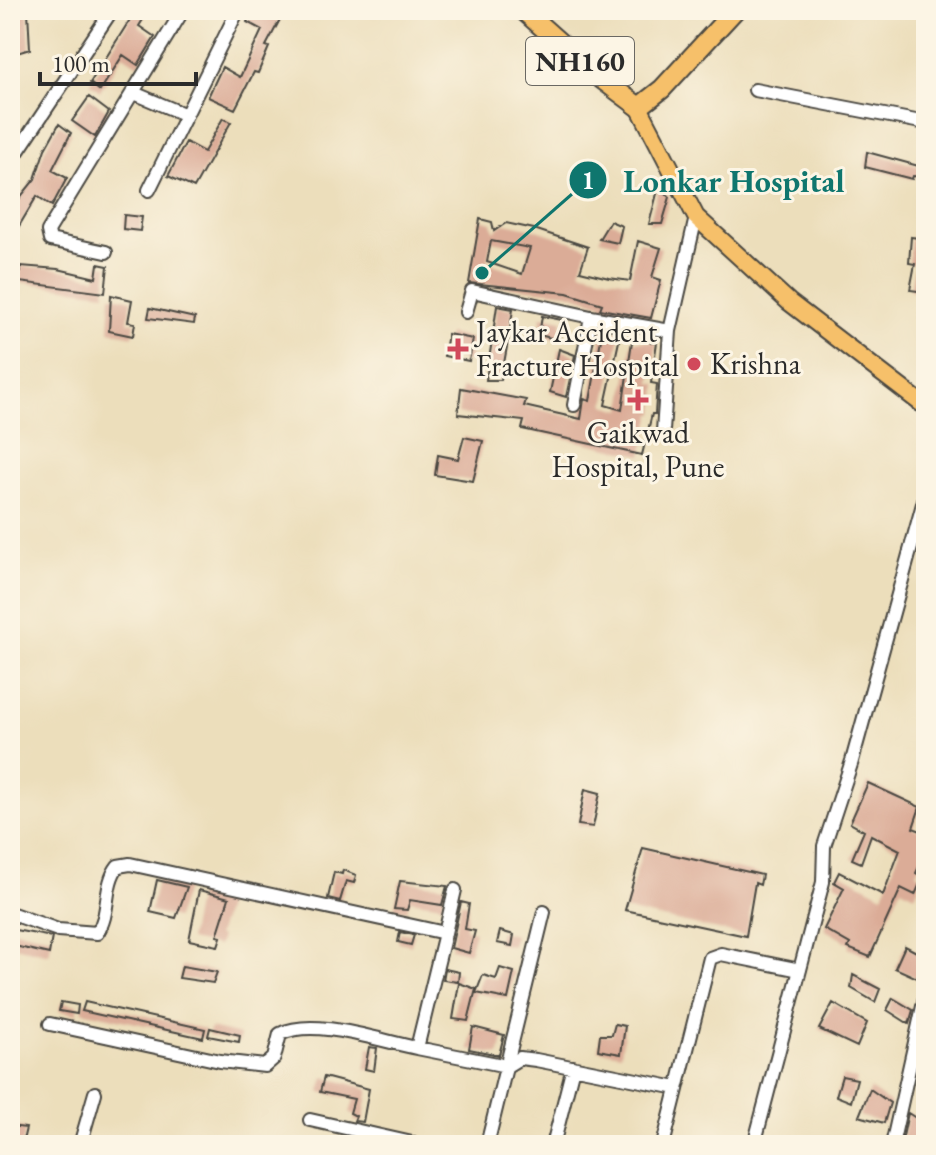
<svg xmlns="http://www.w3.org/2000/svg" width="936" height="1155" font-family="'EB Garamond',serif">
<rect width="100%" height="100%" fill="#fcf5e5"/>
<filter id="ink" filterUnits="userSpaceOnUse"><feTurbulence type="fractalNoise" baseFrequency=".0125" numOctaves="2"/><feDisplacementMap in="SourceGraphic" scale="16" xChannelSelector="R" yChannelSelector="G"/><feConvolveMatrix kernelMatrix="1 2 1 2 8 2 1 2 1" color-interpolation-filters="sRGB"/></filter>
<filter id="wash" filterUnits="userSpaceOnUse"><feTurbulence type="fractalNoise" baseFrequency=".006" numOctaves="4" result="noise"/><feDisplacementMap in="SourceGraphic" scale="32" xChannelSelector="R" yChannelSelector="G"/><feGaussianBlur stdDeviation="1.8" result="paint"/><feColorMatrix in="noise" values="0 0 0 0 0 0 0 0 0 0 0 0 0 0 0 0 0 1.4 0 .05"/><feComposite in="paint" operator="in"/></filter>
<g filter="url(#wash)">
<rect width="100%" height="100%" fill="#ecdebb"/>
<g id="blocks">
<path fill="#dbac97" fill-rule="evenodd" d="M136 10H149L139 26 155 37 138 65 123 55 100 91 90 83Z
M252 10H285L266 46 269 47 258 73 254 72 235 109 208 97 222 67 240 77 262 30 247 22Z
M28 11 30 49 17 53 15 13Z
M89 97 109 112 95 137 72 121Z
M223 118 231 122 194 188 168 176 186 142 204 152Z
M59 124 71 133 52 170 67 178 52 206 37 196 16 231 10 227V210L35 179 45 149Z
M867 152 926 168V177L913 176 912 179 865 167Z
M659 186 670 197 662 224H649Z
M124 215 142 217 140 231 123 229Z
M480 219 492 222 494 231 506 223 534 229 588 247 580 271 609 278 630 281 638 241 661 248 652 277 661 280 651 318 600 309 602 304 567 293 469 283ZM491 241 530 248 522 274 487 262Z
M610 221 622 226 618 243 599 239Z
M911 237 926 239V292L910 290 915 264 909 263Z
M98 264 108 266 105 293 19 282 21 266 58 269 96 278Z
M111 295 132 300 128 322 135 323 133 336 109 331Z
M497 306 513 309 510 330 501 380H486Z
M150 308 195 318 194 324 148 318Z
M542 316 562 320 559 340 539 335Z
M603 328 621 332 605 405 622 410 632 341 657 342 651 383 657 384 655 414H652L642 455 522 429 524 421 458 414 461 388 526 400 524 406 581 419 584 399 590 401Z
M448 334 473 339 469 361 444 356Z
M559 349 575 355 566 397 550 392Z
M464 437 483 441 473 481 435 475 438 455 458 459Z
M868 783 920 807 913 828 926 833V851L916 873 923 877 915 895 901 888 870 957 848 948 850 944 824 929 844 888 834 882 839 872 883 895 900 850 871 835 861 863 852 859 864 831 850 823Z
M585 789 600 793 593 827 578 825Z
M643 848 762 875 760 885 755 883 746 936 625 910Z
M343 870 356 875 354 883 346 881 340 901 328 898 334 872 342 874Z
M157 880 187 887 176 918 150 912Z
M400 881 447 886 442 905 410 900 407 910 394 909Z
M199 890 229 898 217 936 221 937 218 946 189 940Z
M461 902 469 904 465 929 475 931 469 953 451 948Z
M10 929 52 937 49 954 10 945Z
M500 931 514 935 512 946 497 943Z
M400 932 414 935 411 945 398 942Z
M905 946 926 957 917 978 895 968Z
M182 966 217 972 213 983 179 978Z
M500 968 514 972 508 999 476 993 483 975 496 979Z
M445 969 459 972 458 982 443 980Z
M853 975 880 989 875 1002 851 988Z
M459 983 476 989 468 1021 453 1019Z
M893 998 913 1010 909 1024 887 1010Z
M61 1002 78 1005 77 1014 59 1011Z
M85 1002 205 1029 203 1038 82 1011Z
M833 1003 867 1023 857 1047 819 1029Z
M615 1024 625 1026 621 1054 598 1050 600 1035H612Z
M473 1027 504 1035 499 1055 469 1049Z
M210 1028 240 1035 239 1042 208 1036Z
M369 1047 377 1048 374 1071 365 1069Z
M842 1076 857 1079 851 1102 836 1096Z
M324 1077 369 1089 363 1122 354 1121 356 1116 350 1113 354 1099 320 1092Z
M870 1089 890 1103 884 1123 859 1116Z
M908 1113 922 1122 918 1129 926 1132V1145H908L902 1141Z
M10 1126 26 1128 22 1145 10 1142Z"/>
</g>
</g>
<g filter="url(#ink)">
<use href="#blocks" fill-opacity="0" stroke="#484641" stroke-width="2"/>
<g fill="none" stroke-linecap="round" stroke-linejoin="round">
<defs>
<path id="minor" d="M755 90 926 123
M134 93 186 115
M10 163 112 10
M149 190 238 10
M106 252 50 240 48 231 183 10
M466 312 472 291 591 317
M574 405 591 317 670 331
M663 431 670 331 696 217
M10 913 58 930 97 933C111 913 103 885 118 866L130 864 445 933 417 1048 507 1066 520 1058 536 1060 677 1088
M445 933 455 890
M50 1024 220 1061 265 1066 274 1058 280 1034C314 1017 380 1041 417 1048
M310 1120 421 1145
M80 1145 95 1093
M487 1145 544 912
M553 1145 573 1067
M663 1145 710 958 721 954 800 970
M754 1145 823 882 824 846 852 761 926 493
M892 1145 926 993"/>
<path id="major" d="M639 107 696 217 789 302 926 407"/>
<path id="highway" d="M523 10 596 75 639 107 662 89 735 10"/>
</defs>
<use href="#minor" stroke="#484641" stroke-width="16"/>
<use href="#major" stroke="#484641" stroke-width="20"/>
<use href="#highway" stroke="#484641" stroke-width="22"/>
<use href="#minor" stroke="#fff" stroke-width="12"/>
<use href="#major" stroke="#f6c06b" stroke-width="16"/>
<use href="#highway" stroke="#f6c06b" stroke-width="18"/>
</g>
</g>
<g fill="#d1495b" stroke="#fcf5e5" stroke-width="3">
<path d="M454 337h8v8h8v8h-8v8h-8v-8h-8v-8h8z"/>
<circle cx="694" cy="364" r="8"/>
<path d="M634 388h8v8h8v8h-8v8h-8v-8h-8v-8h8z"/>
</g>
<g text-anchor="middle" stroke-width="6" stroke-linejoin="round" paint-order="stroke">
<rect fill="#fcf5e5" stroke="#6a6863" stroke-width="2" x="526" y="37" width="108" height="48" rx="6"/>
<g font-size="28" font-weight="bold" fill="#2b2b2b">
<text x="580" y="71">NH160</text>
</g>
<g font-size="30" fill="#2b2b2b" stroke="#fcf5e5" text-anchor="start">
<text x="476" y="342">Jaykar Accident<tspan x="476" dy="34">Fracture Hospital</tspan></text>
<text x="710" y="374">Krishna</text>
<text x="638" y="443" text-anchor="middle">Gaikwad<tspan x="638" dy="34">Hospital, Pune</tspan></text>
</g>
</g>
<path fill="none" stroke="#0f766e" stroke-width="3" d="M482 273L588 180"/>
<g fill="#0f766e" stroke="#fcf5e5" stroke-width="3">
<circle cx="482" cy="273" r="8"/>
<circle cx="588" cy="180" r="20"/>
</g>
<g font-size="24" text-anchor="middle" font-weight="bold" fill="#fff">
<text x="588" y="189">1</text>
</g>
<g font-size="32" text-anchor="middle" font-weight="bold" fill="#0f766e" stroke="#fcf5e5" stroke-width="6" stroke-linejoin="round" paint-order="stroke">
<text x="734" y="192">Lonkar Hospital</text>
</g>
<rect width="936" height="1155" fill="none" stroke="#fcf5e5" stroke-width="40"/>
<path d="M40 72v12h156v-12" fill="none" stroke="#2b2b2b" stroke-width="4"/>
<text x="52" y="72" font-size="24" fill="#2b2b2b" stroke="#fcf5e5" stroke-width="6" paint-order="stroke">100 m</text>
</svg>
